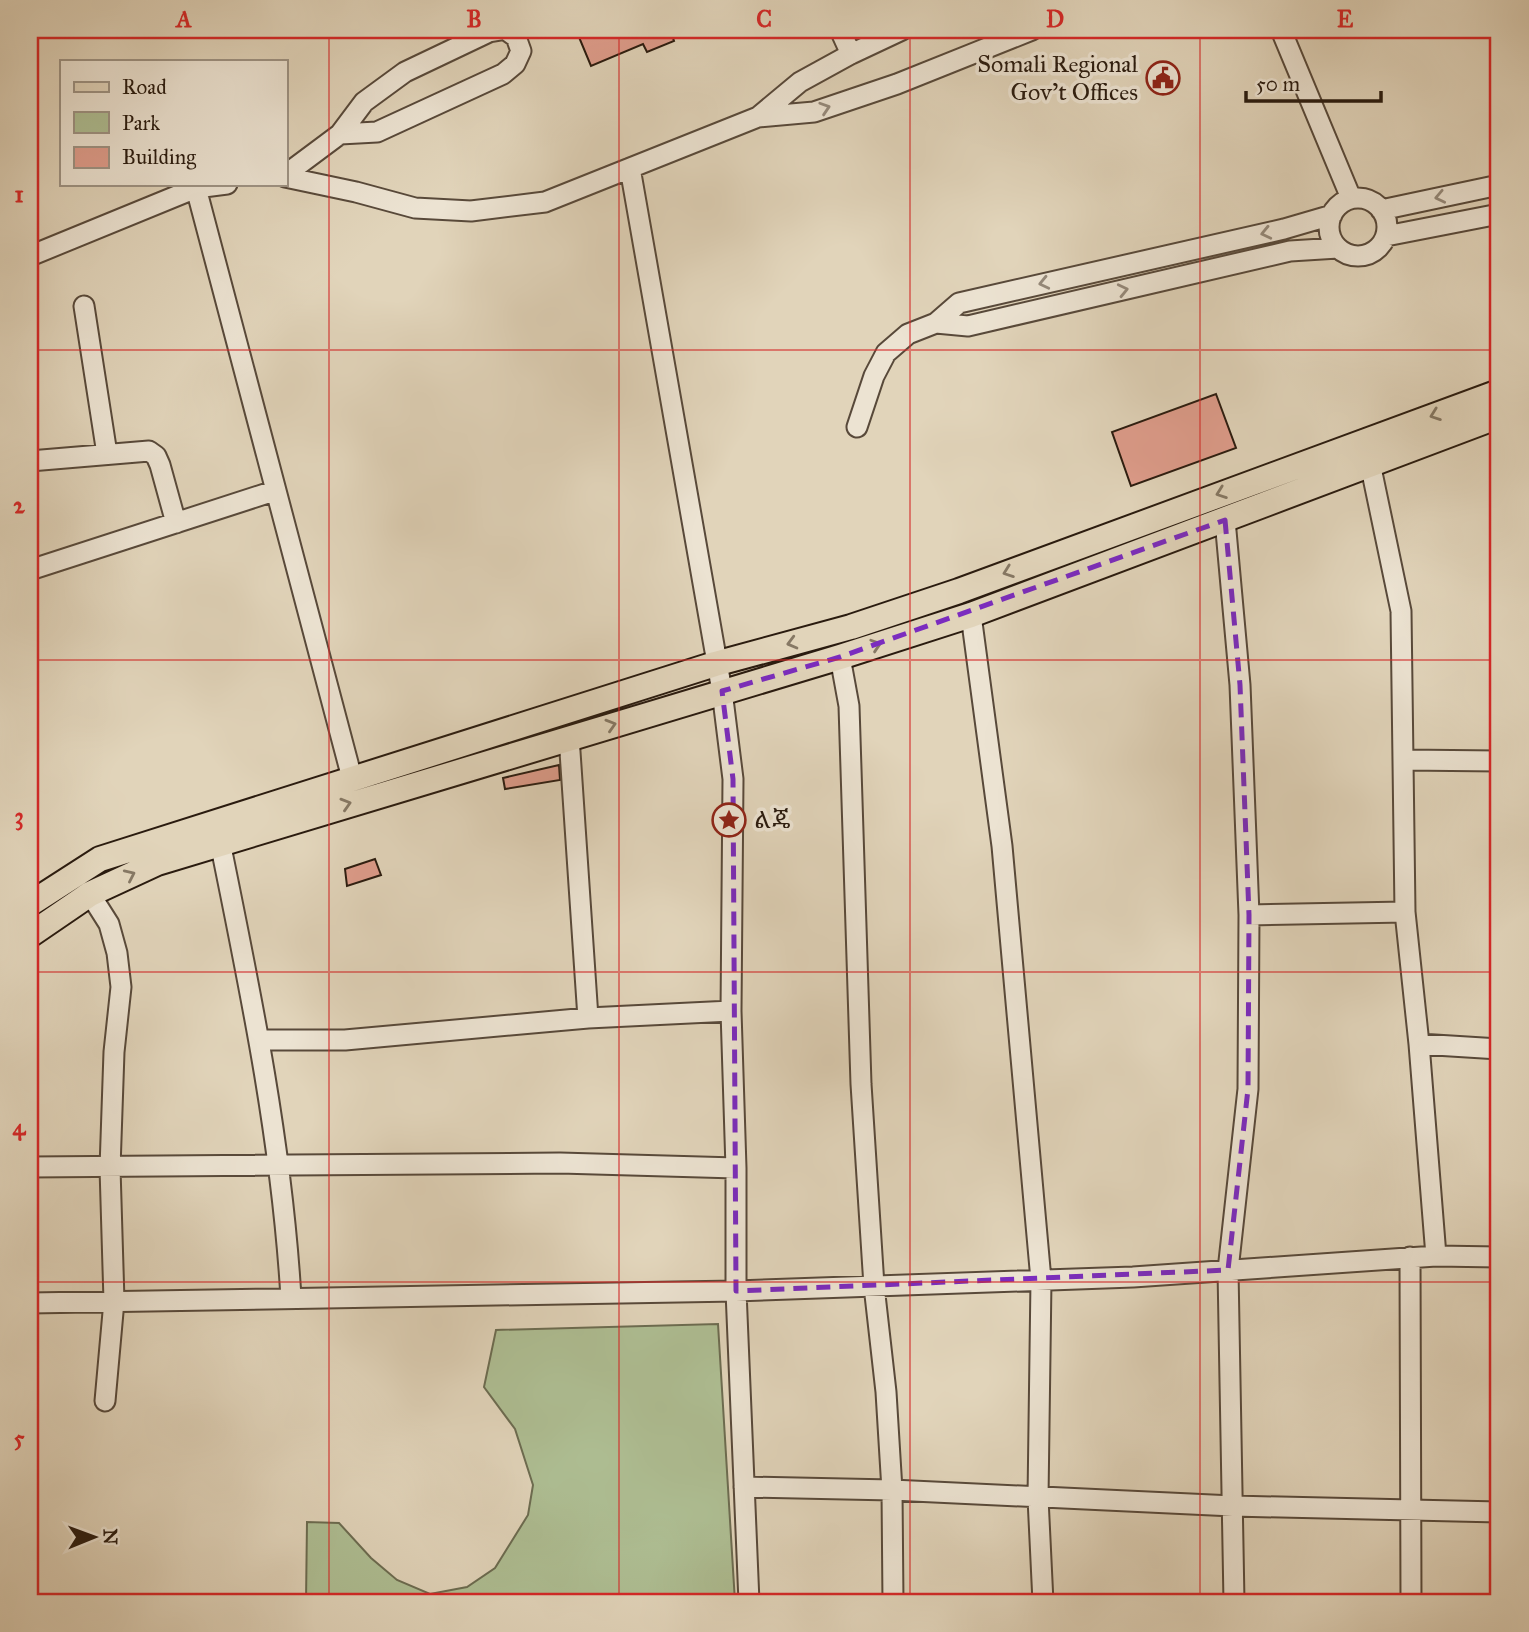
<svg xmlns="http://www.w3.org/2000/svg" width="1529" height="1632" font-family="'IM FELL Great Primer','Noto Serif Ethiopic',serif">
<rect width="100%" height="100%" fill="#e1d4ba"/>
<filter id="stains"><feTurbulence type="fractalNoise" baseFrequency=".00286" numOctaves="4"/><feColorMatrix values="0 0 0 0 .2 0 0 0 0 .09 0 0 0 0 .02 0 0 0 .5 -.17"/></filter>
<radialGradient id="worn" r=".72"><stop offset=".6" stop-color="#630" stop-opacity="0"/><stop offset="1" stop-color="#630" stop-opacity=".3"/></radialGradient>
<path fill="#aebe93" stroke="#6c6c51" stroke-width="2" d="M718 1324 735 1602H306L307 1522 339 1523 371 1558 397 1580 430 1594 467 1587 495 1568 528 1515 533 1485 515 1429 484 1387 496 1330Z"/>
<path fill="#df9d8c" stroke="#2a1b0f" stroke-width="2" d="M576 30H677L671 32 674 41 647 52 643 44 591 66Z
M1216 394 1236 448 1131 486 1112 432Z
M559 765 560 780 505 789 503 778Z
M375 859 381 875 347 886 345 869Z"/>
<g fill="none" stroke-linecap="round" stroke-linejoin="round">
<defs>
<path id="minor" d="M840 30 851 54
M1281 30 1351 198
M758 117 800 82 851 54 902 30
M340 134 377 132 503 74 515 64 521 51 516 37 506 30
M630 168 722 691 733 779 731 1011 736 1168V1291L749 1602
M285 175 340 134 364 102 405 72 489 32 501 30
M285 177 356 192 415 208 471 211 545 202 758 117 814 112 897 84 1032 30
M196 188 352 778
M1329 227a29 29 0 1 1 58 0a29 29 0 1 1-58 0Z
M1381 210 1499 185
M1386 236 1499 214
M30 256 196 188 227 184
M84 306 107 454
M936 323 968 326 1290 251 1338 248
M857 427 874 376 886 353 908 334 936 323 959 303 1284 229 1332 215
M30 461 149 451 156 456 160 465 176 523
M1370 463 1401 611 1405 912 1419 1044 1436 1256
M1225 520 1240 685 1249 915 1248 1089 1228 1270 1234 1602
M30 570 274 491
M971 615 1002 846 1041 1280 1038 1498 1043 1602
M840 657 849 706 861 1084 874 1286 886 1392 892 1490 893 1602
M569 737 588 1018
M1404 760 1499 761
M220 842C251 994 282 1144 291 1298
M90 894 109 924 117 953 121 987 114 1052 110 1168 114 1301 105 1401
M1249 915 1405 912
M260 1040H345L588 1018 731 1011
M1419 1044 1499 1049
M30 1167 560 1163 736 1168
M1410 1257 1411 1602
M30 1303 736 1291 1133 1277 1436 1256 1499 1257
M744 1487 892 1490 1233 1506 1499 1512"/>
<path id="major" d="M30 904 100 859 715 664 851 627 959 591 1499 392
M30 935 90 894 157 863 840 657 971 615 1499 416"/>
</defs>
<use href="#minor" stroke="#58493a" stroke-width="23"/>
<use href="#major" stroke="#2a1b0f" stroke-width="28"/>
<use href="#minor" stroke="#ece3d2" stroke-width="19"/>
<use href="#major" stroke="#e1d4ba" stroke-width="24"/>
</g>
<defs><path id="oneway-chevron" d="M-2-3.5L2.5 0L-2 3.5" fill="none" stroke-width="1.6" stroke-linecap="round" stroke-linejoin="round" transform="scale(1.75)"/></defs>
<g stroke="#95897a">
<use href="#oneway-chevron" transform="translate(825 108) rotate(-18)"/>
<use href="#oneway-chevron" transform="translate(1440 197) rotate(168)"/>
<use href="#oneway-chevron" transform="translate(1266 233) rotate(167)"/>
<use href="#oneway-chevron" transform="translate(1044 283) rotate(167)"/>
<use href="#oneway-chevron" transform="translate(1123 290) rotate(-13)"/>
</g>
<g stroke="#867864">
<use href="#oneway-chevron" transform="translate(1435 415) rotate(160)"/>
<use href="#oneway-chevron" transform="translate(1221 493) rotate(160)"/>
<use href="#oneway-chevron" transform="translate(1008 572) rotate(160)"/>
<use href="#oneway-chevron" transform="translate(792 643) rotate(165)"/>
<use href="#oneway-chevron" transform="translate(876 645) rotate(-18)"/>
<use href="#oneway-chevron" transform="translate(611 725) rotate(-17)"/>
<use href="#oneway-chevron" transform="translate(346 804) rotate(-17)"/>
<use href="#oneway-chevron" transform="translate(130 875) rotate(-25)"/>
</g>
<path fill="none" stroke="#7b2cbf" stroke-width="5" stroke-dasharray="14 9" stroke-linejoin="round" d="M1225 520 1240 685 1249 915 1248 1089 1228 1270 736 1291 733 779 722 691 840 657Z"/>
<path fill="none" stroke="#d62828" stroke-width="2" stroke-opacity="0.55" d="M329 30V1602M619 30V1602M910 30V1602M1200 30V1602M30 350H1499M30 660H1499M30 972H1499M30 1282H1499"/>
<defs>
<symbol id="civic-ring" viewBox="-11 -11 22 22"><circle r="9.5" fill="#ece3d2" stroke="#8f2418" stroke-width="1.5"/><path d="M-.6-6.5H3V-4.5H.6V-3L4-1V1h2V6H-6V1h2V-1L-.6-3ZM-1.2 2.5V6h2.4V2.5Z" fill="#8f2418"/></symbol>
<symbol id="sight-ring" viewBox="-11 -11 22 22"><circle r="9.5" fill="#ece3d2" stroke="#8f2418" stroke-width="1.5"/><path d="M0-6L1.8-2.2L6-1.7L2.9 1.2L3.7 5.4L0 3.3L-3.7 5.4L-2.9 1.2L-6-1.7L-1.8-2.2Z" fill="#8f2418"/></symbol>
</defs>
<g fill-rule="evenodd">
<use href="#civic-ring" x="1144" y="59" width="38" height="38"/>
<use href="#sight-ring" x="710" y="801" width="38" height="38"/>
</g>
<g text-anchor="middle" stroke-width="7" stroke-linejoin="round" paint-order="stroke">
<g font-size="24" fill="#2a1b0f" stroke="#ece3d2" text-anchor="end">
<text x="1138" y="72">Somali Regional<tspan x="1138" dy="28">Gov't Offices</tspan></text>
<text x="754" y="828" text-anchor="start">ልጄ</text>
</g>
</g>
<rect width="1529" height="1632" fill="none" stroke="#e1d4ba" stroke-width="77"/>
<rect x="60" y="60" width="228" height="126" fill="#ece3d2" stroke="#9e9384" stroke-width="2"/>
<rect x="74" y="82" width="35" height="10" fill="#e1d4ba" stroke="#9e9384" stroke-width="2"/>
<text x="122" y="94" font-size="21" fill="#2a1b0f">Road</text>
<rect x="74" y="112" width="35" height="21" fill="#aebe93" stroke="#9e9384" stroke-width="2"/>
<text x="122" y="130" font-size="21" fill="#2a1b0f">Park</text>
<rect x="74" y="147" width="35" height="21" fill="#df9d8c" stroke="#9e9384" stroke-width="2"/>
<text x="122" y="164" font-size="21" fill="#2a1b0f">Building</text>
<g transform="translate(94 1537) rotate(89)" stroke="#ece3d2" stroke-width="5" paint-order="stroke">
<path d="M0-5L12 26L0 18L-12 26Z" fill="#2a1b0f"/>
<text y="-10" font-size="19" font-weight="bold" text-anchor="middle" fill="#2a1b0f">N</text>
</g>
<path d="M1246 91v10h135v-10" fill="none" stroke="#2a1b0f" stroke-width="3.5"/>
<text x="1256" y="91" font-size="21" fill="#2a1b0f" stroke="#ece3d2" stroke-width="5" paint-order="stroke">50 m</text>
<rect x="38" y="38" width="1452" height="1556" fill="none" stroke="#d62828" stroke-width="2.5"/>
<g font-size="23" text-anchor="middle" font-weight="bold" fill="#d62828">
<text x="184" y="27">A</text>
<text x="474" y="27">B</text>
<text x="764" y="27">C</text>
<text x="1055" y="27">D</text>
<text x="1345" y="27">E</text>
<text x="19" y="202">1</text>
<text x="19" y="513">2</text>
<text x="19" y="824">3</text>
<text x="19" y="1135">4</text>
<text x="19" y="1446">5</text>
</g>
<rect width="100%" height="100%" filter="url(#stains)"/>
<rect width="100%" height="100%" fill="url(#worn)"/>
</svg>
